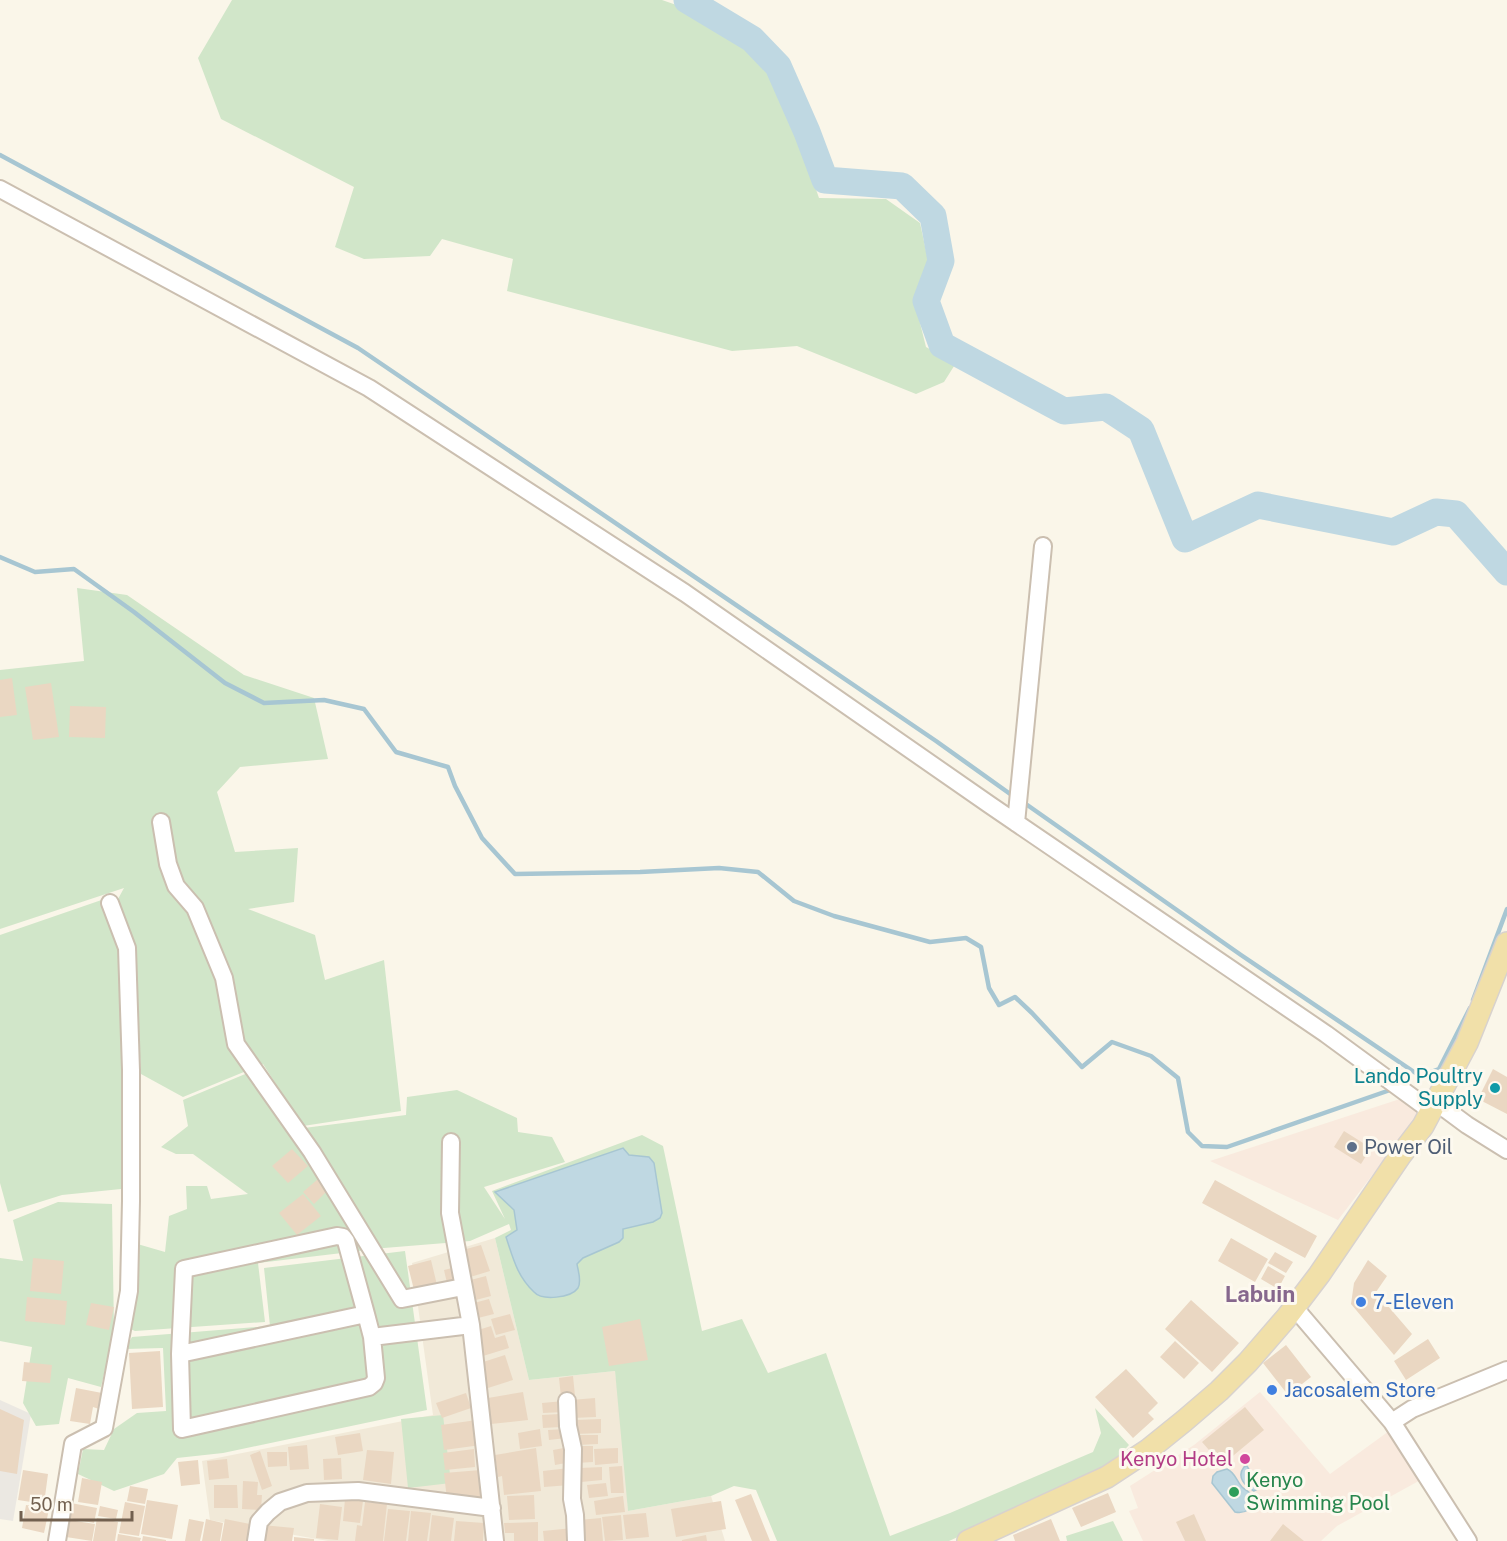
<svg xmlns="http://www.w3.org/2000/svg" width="1507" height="1541" font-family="'Public Sans',sans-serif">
<rect width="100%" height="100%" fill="#faf6e9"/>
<path fill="#f1e9d8" d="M495 1238 529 1380 615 1371 626 1456 628 1511 711 1496 725 1541H328L210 1520 202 1461 433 1415 412 1263Z"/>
<path fill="#f9eade" d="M1403 1098 1422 1110 1338 1220 1210 1161Z
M1260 1392 1330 1474 1400 1423 1435 1472 1337 1526 1321 1541H1143L1129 1511 1138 1508 1130 1486 1194 1445Z"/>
<path fill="#ebe8e2" d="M0 1400 31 1414 13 1521 0 1519Z"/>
<path fill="#d1e6c9" d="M232 0H662L714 18 780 85 819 198 886 199 920 223 928 260 914 299 926 347 956 363 944 382 916 394 797 346 732 351 507 291 513 259 442 239 430 256 364 259 335 247 354 187 221 119 198 58Z
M77 588 127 595 244 675 314 698 328 759 240 767 217 792 235 852 298 848 294 902 248 909 315 935 325 980 384 960 401 1111 303 1126 263 1064 183 1097 141 1074 135 962 118 899 124 888 0 929V670L84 661Z
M116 895 139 1095 137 1178 121 1189 62 1195 8 1212 0 1183V935Z
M262 1067 304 1128 406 1115 407 1097 457 1090 517 1118 518 1132 552 1137 565 1162 484 1187 505 1219 492 1191 642 1135 663 1146 702 1331 742 1319 768 1373 826 1353 890 1536 950 1513 1093 1452 1101 1433 1095 1408 1129 1445 1107 1469 949 1541H777L756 1490 734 1486 711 1496 628 1511 615 1371 529 1380 495 1238 511 1230 509 1224 470 1241 384 1248 258 1263 265 1322 135 1331 128 1328 134 1243 165 1252 169 1216 187 1209 186 1186H207L211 1199 248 1194 193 1154H176L161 1147 188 1126 183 1100Z
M58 1202 112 1204 114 1331 101 1387 68 1378 59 1424 36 1426 23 1403 32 1347 0 1341V1258L23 1261 13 1220Z
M405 1251 427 1410 223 1453 177 1458 164 1474 114 1491 78 1474 83 1449 104 1450 114 1429 137 1413 166 1411 163 1348 125 1349 132 1337 270 1326 264 1268Z
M443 1415 451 1483 408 1488 401 1419Z
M1113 1521 1123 1541H1067L1066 1536Z"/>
<path fill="#bfd8e2" stroke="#a7c6d2" stroke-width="1.5" d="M623 1148 629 1155 649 1157 654 1163 662 1213 660 1218 653 1222 623 1229V1238L619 1242 583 1258 577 1264C578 1271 582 1281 578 1288 571 1298 542 1301 534 1292 517 1276 513 1258 506 1237L517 1230 514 1210 495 1192Z
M1247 1466C1252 1474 1252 1479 1260 1486L1258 1489 1254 1491C1245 1486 1236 1477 1244 1467Z
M1227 1469C1236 1473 1236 1481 1242 1487 1246 1491 1251 1492 1253 1497 1256 1509 1244 1514 1235 1512L1212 1483 1213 1476 1217 1472Z"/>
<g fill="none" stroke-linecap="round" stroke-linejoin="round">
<path stroke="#a7c6d2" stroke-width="4.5" d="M0 155 358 348 936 741 1013 796
M0 557 35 572 74 569 134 612 225 683 264 703 324 700 364 709 396 752 448 767 455 786 482 838 515 874 640 872 719 868 758 872 794 901 834 916 930 942 966 938 981 947 989 988 999 1005 1015 997 1032 1013 1082 1067 1112 1042 1151 1056 1178 1078 1188 1132 1202 1146 1227 1147 1393 1089
M1023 802 1241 955 1420 1076 1439 1069 1470 1008
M1473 1000 1507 909"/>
<path stroke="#bfd8e2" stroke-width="27" d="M687 0 752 39 778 66 807 132 825 180 902 186 933 216 941 261 926 301 942 345 1064 411 1106 407 1141 430 1185 539 1258 505 1393 532 1436 512 1456 514 1507 572"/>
</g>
<path fill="#ead7c2" d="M12 678 17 715 0 717V680Z
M51 683 59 737 33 740 25 687Z
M70 706 106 707 105 738 69 737Z
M1493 1069 1507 1077V1114L1478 1099Z
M1344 1131 1371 1148 1361 1164 1334 1147Z
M292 1149 308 1166 288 1183 272 1166Z
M318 1179 328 1190 314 1204 303 1192Z
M1215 1180 1317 1236 1305 1258 1202 1203Z
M303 1194 321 1216 297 1235 279 1213Z
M1231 1238 1268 1259 1255 1282 1218 1261Z
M481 1245 490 1271 467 1278 459 1251Z
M1275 1252 1293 1262 1286 1273 1268 1263Z
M33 1258 64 1261 61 1294 30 1291Z
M431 1260 437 1285 414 1290 408 1266Z
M1368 1260 1387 1276 1376 1292 1412 1334 1394 1355 1351 1304 1354 1283Z
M1268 1266 1285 1276 1278 1289 1261 1279Z
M456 1267 459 1281 447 1283 444 1270Z
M486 1276 491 1296 468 1302 463 1282Z
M27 1297 67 1301 65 1325 25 1321Z
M489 1299 494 1314 474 1319 470 1304Z
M1191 1300 1239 1343 1212 1372 1165 1329Z
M91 1303 114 1307 109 1330 86 1325Z
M510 1314 515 1330 496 1335 491 1319Z
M640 1319 648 1360 609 1366 602 1327Z
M491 1326 495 1338 505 1335 509 1348 483 1356 475 1331Z
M1428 1339 1440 1358 1406 1380 1394 1361Z
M1175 1341 1199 1363 1184 1379 1160 1357Z
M1286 1345 1311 1377 1288 1395 1263 1363Z
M160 1351 163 1407 132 1409 129 1353Z
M505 1355 513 1380 488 1388 480 1363Z
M24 1362 52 1365 50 1383 22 1381Z
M1126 1369 1158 1403 1148 1413 1154 1419 1133 1438 1095 1397Z
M573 1376 575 1396 561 1397 559 1378Z
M76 1388 102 1393 99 1409 93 1407 90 1424 70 1421Z
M523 1392 528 1420 491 1424 488 1398Z
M466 1393 471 1408 442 1418 436 1403Z
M595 1398 596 1417 572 1418 571 1400Z
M564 1401 565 1412 543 1413 542 1403Z
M1245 1407 1264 1430 1222 1465 1202 1442Z
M0 1409 24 1420 17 1474 0 1471Z
M560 1414 561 1427 543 1428 542 1415Z
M601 1419V1433L575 1434V1420Z
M477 1420 481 1445 444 1450 441 1425Z
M540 1429 542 1446 520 1449 518 1433Z
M565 1429 566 1438 549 1440 548 1430Z
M360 1433 363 1451 338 1455 335 1437Z
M576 1435H598V1444L577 1445Z
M307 1445 309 1469 290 1470 288 1447Z
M576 1446H593V1462L576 1463Z
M569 1447 571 1462 555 1465 553 1450Z
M536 1448 541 1491 504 1495 502 1476 498 1477 495 1455Z
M618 1448V1463L595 1465 594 1449Z
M474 1449 475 1467 445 1470 443 1453Z
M367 1450 394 1452 391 1484 363 1480Z
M260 1451 272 1486 262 1490 250 1455Z
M267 1452H287V1466L268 1467Z
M341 1458 342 1479 324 1480 323 1459Z
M227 1459 229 1478 209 1480 207 1461Z
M198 1460 200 1484 181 1486 178 1462Z
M622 1466 624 1493H611L609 1467Z
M602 1467V1480L581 1482 580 1468Z
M569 1468 570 1485 544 1487 543 1471Z
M23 1470 48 1474 44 1504 18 1500Z
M481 1470 484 1497 447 1500 444 1473Z
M82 1478 102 1482 98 1505 78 1502Z
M243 1481 258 1482 257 1495H262L261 1510 242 1509Z
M606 1483 608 1496 589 1498 587 1485Z
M214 1485H237L238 1508H214Z
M130 1486 148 1489 145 1504 127 1501Z
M1108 1493 1116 1512 1081 1527 1072 1508Z
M751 1494 770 1541H752L735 1500Z
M534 1495 535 1519 509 1520 507 1496Z
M623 1496 625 1512 596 1515 594 1501Z
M345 1499 363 1501 360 1523 343 1521Z
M147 1500 178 1505 172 1539 141 1534Z
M721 1501 726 1529 676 1537 671 1509Z
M125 1502 145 1506 139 1536 119 1533Z
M365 1502 387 1504 383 1541H355L357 1525 362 1526Z
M71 1503 97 1508 94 1523 69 1518Z
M320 1504 342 1507 338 1540 316 1538Z
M26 1505 49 1509 44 1533 22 1528Z
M100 1506 118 1510 116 1519 98 1516Z
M388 1509 410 1511 406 1541H384Z
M411 1511 431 1513 427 1541H408Z
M646 1513 649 1537 626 1539 623 1515Z
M1194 1514 1206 1541H1185L1176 1522Z
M432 1515 454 1518 451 1541H429Z
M621 1515 623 1540 605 1541 602 1517Z
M97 1518 118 1522 115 1541H93Z
M601 1518 603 1541H581L579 1520Z
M189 1519 204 1522 200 1541H185Z
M206 1519 223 1523 220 1541H202Z
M225 1519 255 1525 253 1541H221Z
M1051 1519 1060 1541H1015L1013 1535Z
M69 1520 95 1524 92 1541 66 1537Z
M456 1521 484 1523 483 1541H454Z
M538 1522V1541H514V1533H505L504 1523Z
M1283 1524 1304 1541H1270Z
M262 1525 294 1528 292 1541H260Z
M573 1528 574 1541H544L543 1531Z
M118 1534 141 1538 140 1541H117Z
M706 1535 707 1541H682V1540Z
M143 1536 166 1540V1541H142Z
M294 1537 314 1539V1541H294Z"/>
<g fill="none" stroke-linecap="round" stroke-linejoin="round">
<defs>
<path id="minor" d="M0 189 369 388 685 593 990 805 1326 1034 1431 1111
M161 822 168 864 176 886 195 908 224 978 236 1044 312 1152 402 1299 463 1287
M1016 823 1043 546
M1436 1102 1467 1125 1507 1150
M451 1142 450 1213 471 1325 495 1541
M1294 1307 1392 1422 1468 1541
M372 1337 376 1378 374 1383 369 1387 182 1429 180 1354 366 1314 372 1337 471 1325
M180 1354 184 1269 337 1236 343 1237 346 1241 366 1314
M567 1401 568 1426 573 1449 572 1499 575 1515 576 1541
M1392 1422 1412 1409 1507 1370
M57 1541 73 1444 104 1428 129 1291 131 1201V1070L127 948 110 903
M256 1541 259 1522 268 1512 280 1502 307 1493 358 1491 492 1508"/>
<path id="major" d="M968 1541 1107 1477 1148 1450 1184 1421 1219 1391 1248 1362 1287 1317 1319 1275 1400 1156 1423 1126 1467 1043 1507 943"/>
</defs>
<use href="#minor" stroke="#cbbfb0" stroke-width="20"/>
<use href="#major" stroke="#d8d2ce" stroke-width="24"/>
<use href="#minor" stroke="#fff" stroke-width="16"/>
<use href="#major" stroke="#f1e0a9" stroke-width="21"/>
</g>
<circle fill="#0f9aa8" stroke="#fdf9ef" stroke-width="2" cx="1495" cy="1088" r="6"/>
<circle fill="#5c6f8a" stroke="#fdf9ef" stroke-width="2" cx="1352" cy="1147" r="6"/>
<g fill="#3f7fe0" stroke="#fdf9ef" stroke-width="2">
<circle cx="1361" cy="1302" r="6"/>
<circle cx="1272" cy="1390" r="6"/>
</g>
<circle fill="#d1479c" stroke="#fdf9ef" stroke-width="2" cx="1245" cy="1459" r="6"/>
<circle fill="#2e9e5b" stroke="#fdf9ef" stroke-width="2" cx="1234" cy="1492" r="6"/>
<g text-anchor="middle" stroke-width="6" stroke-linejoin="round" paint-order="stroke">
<g font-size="20" fill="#0d838f" stroke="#fdf9ef" text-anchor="end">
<text x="1483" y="1083">Lando Poultry<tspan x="1483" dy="23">Supply</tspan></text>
</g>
<g font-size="20" fill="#4e5e75" stroke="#fdf9ef" text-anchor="start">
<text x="1364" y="1154">Power Oil</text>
</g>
<g font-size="20" fill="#366cbe" stroke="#fdf9ef" text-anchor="start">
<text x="1373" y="1309">7-Eleven</text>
<text x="1284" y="1397">Jacosalem Store</text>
</g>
<g font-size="20" fill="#b23c85" stroke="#fdf9ef" text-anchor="end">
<text x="1233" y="1466">Kenyo Hotel</text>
</g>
<g font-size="20" fill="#27864d" stroke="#fdf9ef" text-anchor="start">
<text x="1246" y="1487">Kenyo<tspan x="1246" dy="23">Swimming Pool</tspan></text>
</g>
<g font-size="22" font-weight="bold" fill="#86678d" stroke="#fdf9ef">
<text x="1260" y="1302">Labuin</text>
</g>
</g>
<path d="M21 1511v9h111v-9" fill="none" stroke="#72604f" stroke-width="3"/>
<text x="30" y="1511" font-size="18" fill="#72604f" stroke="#fdf9ef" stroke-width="4.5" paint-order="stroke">50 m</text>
</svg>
